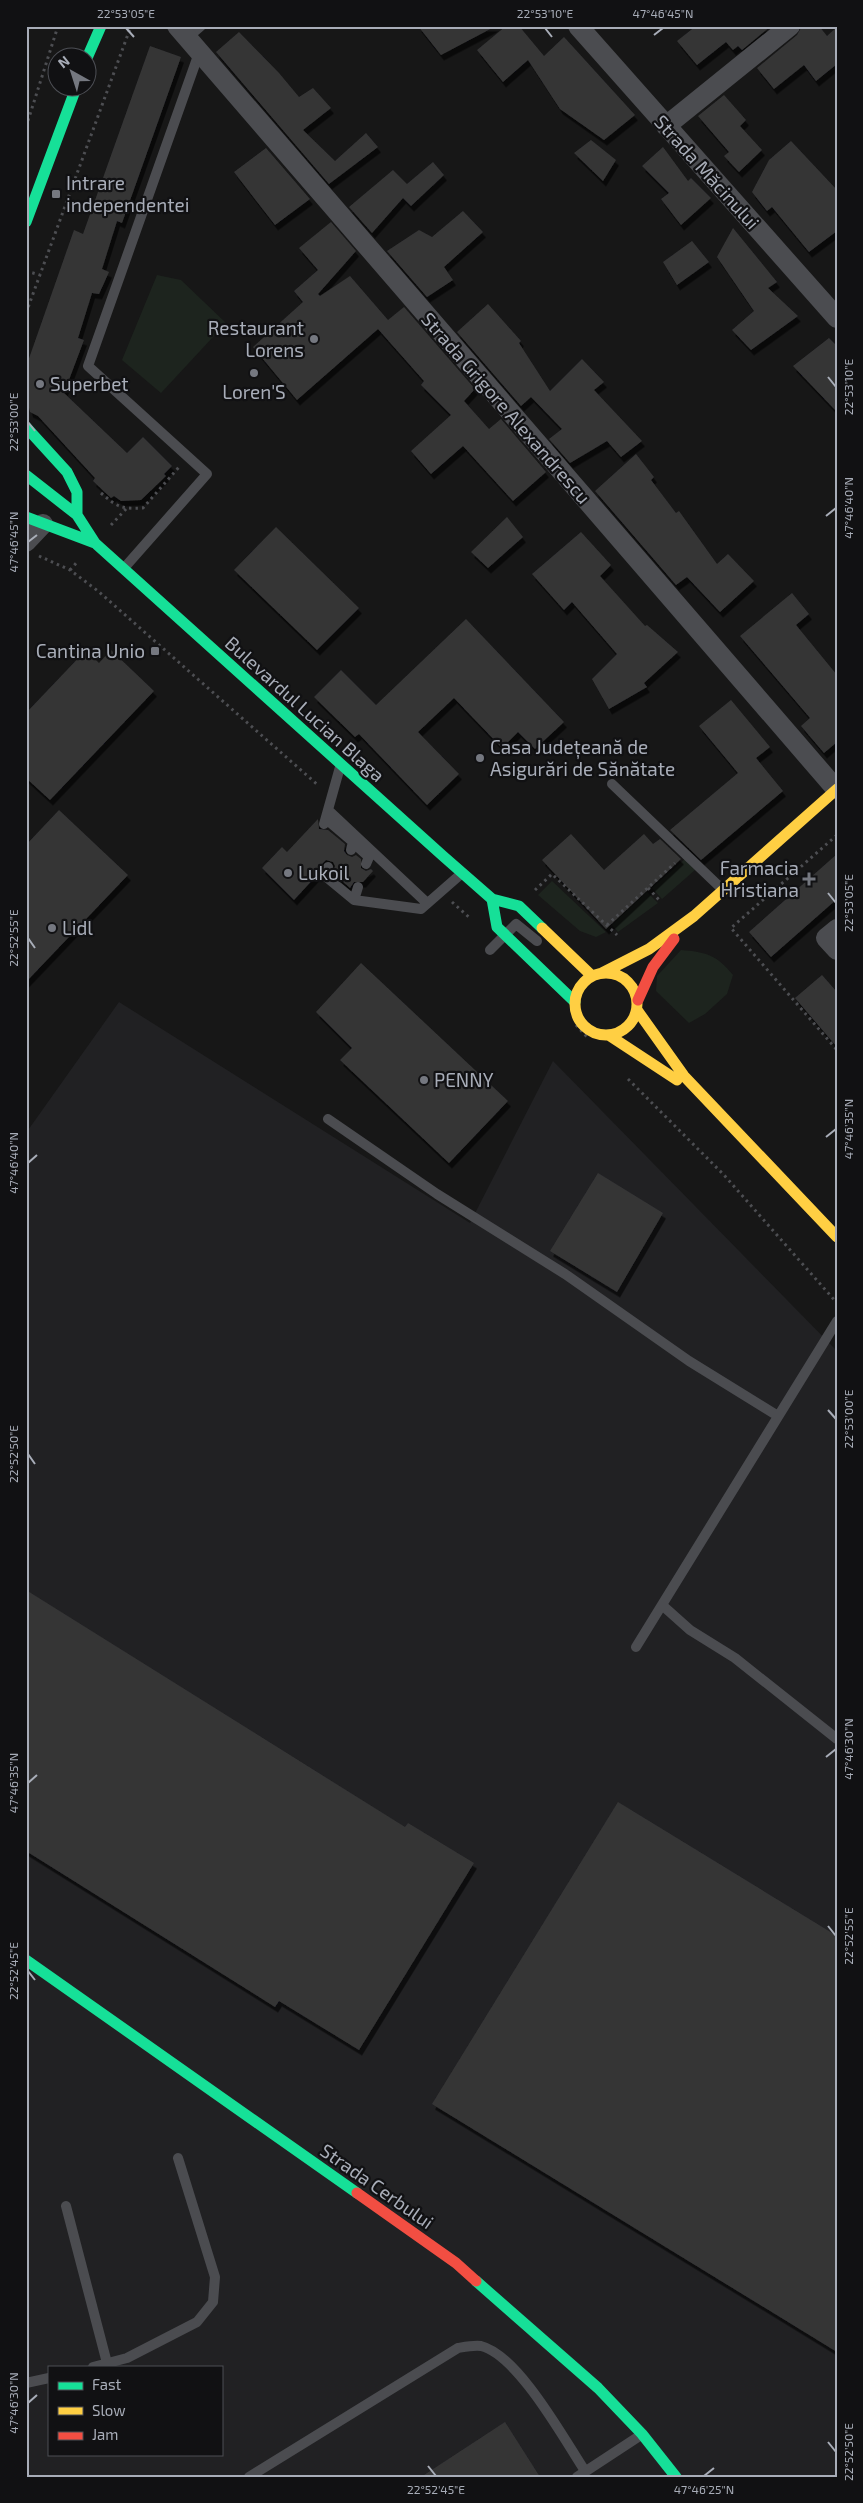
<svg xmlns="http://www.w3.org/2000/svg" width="863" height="2503" font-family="'Exo 2',sans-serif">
<defs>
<filter id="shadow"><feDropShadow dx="3" dy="5.5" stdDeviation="0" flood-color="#0009"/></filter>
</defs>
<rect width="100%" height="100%" fill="#171717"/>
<path fill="#212123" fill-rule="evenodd" d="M119 1002 470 1223 553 1061 837 1351V2477H26V1133ZM49 2367H221V2454H49Z"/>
<path fill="#1d241e" d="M157 275 181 280 226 323 161 393 122 360Z
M685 859 695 870 662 899 652 888Z
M552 881 606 932 596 937 580 931 538 895Z
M647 892 658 903 618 932 612 925Z
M681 950C706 952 717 955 733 975L727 994 705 1014 689 1023 656 991 657 976Z"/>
<path fill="#353536" filter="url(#shadow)" d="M418 26H496L441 55Z
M506 26H519L544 56 564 37 635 115 604 140 560 109 528 60 503 82 477 50Z
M696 26H771L742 50 738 46 733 50 726 42 697 65 677 41Z
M802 26H819L827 36 837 27V64L816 81 804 65 774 89 757 68 797 35Z
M239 32 279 73 299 97 313 88 331 108 303 130 335 161 366 133 378 147 329 184 216 52Z
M150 46 181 57 122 223 117 221 102 269 109 272 99 294 92 293 78 338 84 340 64 393 127 453 143 437 172 466 164 474 166 476 141 500 121 501 114 496 111 498 93 481 95 478 38 416 30 412 26 396V367L74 230 83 234Z
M724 95 746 120 740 126 762 150 739 172 724 156 729 152 698 116Z
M591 140 616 160 603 181 574 153Z
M791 141 837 190V231L809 252 772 207 767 211 752 192 769 160Z
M663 147 688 181 691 178 711 198 681 225 661 199 669 193 642 166Z
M266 148 310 199 275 225 234 172Z
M433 162 444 175 411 206 403 198 372 233 349 207 393 170 407 184Z
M463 211 483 232 444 267 453 280 427 297 387 251 419 230 432 237Z
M331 222 356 251 318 294 320 296 350 276 388 320 404 307 475 389 464 401 489 429 501 419 546 472 513 501 463 446 431 474 411 451 451 415 421 385 424 381 378 329 297 400 253 347 303 302 294 291 318 270 299 248Z
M733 228 777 282 768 288 798 316 751 350 732 330 754 311 717 257Z
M692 241 709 262 677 285 663 262Z
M488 304 521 341 519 343 550 391 582 359 604 382 594 390 642 441 621 457 607 441 570 463 549 439 562 429 531 397 521 406 457 332Z
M829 338 837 346V412L793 366Z
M636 454 654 477 651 480 676 513 679 511 717 564 728 554 754 581 720 612 687 577 676 585 595 491Z
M507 517 523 537 488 568 471 552Z
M276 527 359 608 317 650 234 570Z
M581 532 611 565 600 576 645 626 647 625 678 652 644 683 647 687 609 709 592 679 617 654 572 602 564 610 532 574Z
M792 593 809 614 796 625 837 675V742L824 753 801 726 810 718 740 636Z
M466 619 564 722 535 749 518 732 502 748 454 698 418 732 459 774 427 805 359 734 355 737 314 697 341 670 376 705Z
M86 650 99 663 111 650 154 691 50 800 26 778V713Z
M731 700 770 747 756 758 783 791 701 860 670 830 738 773 699 726Z
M59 810 128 875 26 982V845Z
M318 819 319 829 328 830 345 844 344 851 347 855 352 857 356 855 361 859V868L366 871 371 869 373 871 363 882H354L350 888 333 873 335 866 333 862 326 860 322 864 318 874 294 900 262 868 282 847 287 852Z
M571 834 604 870 644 834 653 844 660 839 681 859 606 929 542 860Z
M837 854V899L771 957 749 932Z
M361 963 508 1101 449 1163 340 1060 352 1048 316 1012Z
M822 975 837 992V1047L795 998Z
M598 1173 663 1213 617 1292 550 1251Z
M26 1590 405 1827 408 1823 474 1863 359 2050 279 2001 275 2007 26 1851Z
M618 1802 837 1936V2352L432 2104Z
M505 2422 540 2477H421Z"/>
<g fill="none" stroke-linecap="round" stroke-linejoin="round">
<path stroke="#4d4e52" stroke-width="3" stroke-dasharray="2.5 4" stroke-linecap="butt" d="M26 127 58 26
M26 271 40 275
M26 313 131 26
M101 493C117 507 121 509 143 508L179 467
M111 525 126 509
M39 556 70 570 98 591 319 786
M70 570 78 561
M837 835 731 928 837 1050
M648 888 661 902
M535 890 552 874 617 935
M452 902 471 919
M607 925 675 863
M576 1025 587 1037
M628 1079 724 1175 837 1303"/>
<path stroke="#4b4c50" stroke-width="10" d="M187 38 201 26
M125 567 207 474 88 366 199 53
M612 784 722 889
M329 811 427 903
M326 819 353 842 351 850
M324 824 340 767
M359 848 369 857 366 864
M328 867 325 876 354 900 421 909 461 874
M354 900 358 887
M490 950 516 924 537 941
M328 1119 437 1194 565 1274 689 1361 778 1416
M662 1605 690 1630 735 1658 837 1739
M636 1647 837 1321
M66 2206 107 2363
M93 2367 127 2358 197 2322 213 2302 215 2277 178 2158
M26 2383 49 2378
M249 2477 458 2348C464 2347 474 2345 481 2346 518 2355 564 2439 585 2471
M577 2477 641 2435"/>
<path stroke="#4b4c50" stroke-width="20" d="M177 26 836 789
M578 26 837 318
M666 126 790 26
M26 542 43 524
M837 929 826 938 837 950"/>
<path stroke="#16e098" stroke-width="11" d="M87 58 101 26
M26 222 76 88
M26 427 67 472 77 492V515
M26 475 77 515 95 543 443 856 492 899 519 906 542 928
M26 517 95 543
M492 899 497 927 575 1002
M26 1960 357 2193
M476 2281 598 2388 642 2434 676 2477"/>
<path stroke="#ffcf43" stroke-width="11" d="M542 928 592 976
M575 1004a31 31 0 1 1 62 0a31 31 0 1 1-62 0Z
M602 973 649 949 694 916 837 789
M637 1010 684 1076 837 1237
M610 1036 677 1080"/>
<path stroke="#f24e42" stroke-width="11" d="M638 1000 653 967 674 939
M357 2193 456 2263 476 2281"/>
</g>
<path fill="none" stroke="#a8adb8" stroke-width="2" d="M126 28 134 37M545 28 552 37M654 35 663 28M828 377 836 387M28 422 35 431M826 516 836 508M28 542 37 535M828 893 836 903M28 938 35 948M826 1137 836 1129M28 1163 37 1155M828 1410 836 1419M28 1454 35 1464M826 1757 836 1749M28 1783 37 1775M828 1926 836 1936M28 1971 35 1980M28 2403 37 2395M828 2442 836 2452M428 2466 436 2476M704 2476 714 2468"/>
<g fill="#757880" stroke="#111113" stroke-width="2">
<rect x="51" y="189" width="10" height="10" rx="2.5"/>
<circle cx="314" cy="339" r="5"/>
<circle cx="254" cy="373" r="5"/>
<circle cx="40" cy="384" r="5"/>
<rect x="150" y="646" width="10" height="10" rx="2.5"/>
<circle cx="480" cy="758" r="5"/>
<circle cx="288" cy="873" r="5"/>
<path d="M806.5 871.5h5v5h5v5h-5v5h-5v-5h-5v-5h5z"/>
<circle cx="52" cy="928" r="5"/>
<circle cx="424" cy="1080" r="5"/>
</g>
<g text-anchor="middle" stroke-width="4.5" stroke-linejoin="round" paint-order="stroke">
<g font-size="19" fill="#a8adb8" stroke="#111113">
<text transform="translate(707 172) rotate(48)" y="7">Strada Măcinului</text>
<text transform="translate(506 408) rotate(49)" y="7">Strada Grigore Alexandrescu</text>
<text transform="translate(305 709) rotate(42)" y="7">Bulevardul Lucian Blaga</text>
<text transform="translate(377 2186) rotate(35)" y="7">Strada Cerbului</text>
</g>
<g font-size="19" fill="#a8adb8" stroke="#111113" text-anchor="start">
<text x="66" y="190">Intrare<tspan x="66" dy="22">independentei</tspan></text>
<text x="304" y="335" text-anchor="end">Restaurant<tspan x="304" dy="22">Lorens</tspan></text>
<text x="50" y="391">Superbet</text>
<text x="254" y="399" text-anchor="middle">Loren'S</text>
<text x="145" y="658" text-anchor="end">Cantina Unio</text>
<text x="490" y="754">Casa Județeană de<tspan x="490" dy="22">Asigurări de Sănătate</tspan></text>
<text x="799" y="875" text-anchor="end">Farmacia<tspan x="799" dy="22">Hristiana</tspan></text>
<text x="298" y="880">Lukoil</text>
<text x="62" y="935">Lidl</text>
<text x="434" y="1087">PENNY</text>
</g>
</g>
<rect width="863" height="2503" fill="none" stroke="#111113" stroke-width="55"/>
<rect x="48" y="2366" width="175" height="90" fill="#111113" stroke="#4d4f55"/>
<rect x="58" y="2382" width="25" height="8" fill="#16e098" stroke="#4d4f55"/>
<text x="92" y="2390" font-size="15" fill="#a8adb8">Fast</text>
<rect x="58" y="2407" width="25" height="8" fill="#ffcf43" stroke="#4d4f55"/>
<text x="92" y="2416" font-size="15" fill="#a8adb8">Slow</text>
<rect x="58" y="2432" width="25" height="8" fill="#f24e42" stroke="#4d4f55"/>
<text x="92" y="2440" font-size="15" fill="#a8adb8">Jam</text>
<g transform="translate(72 72) rotate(321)"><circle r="24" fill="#111113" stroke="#4d4f55"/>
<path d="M0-4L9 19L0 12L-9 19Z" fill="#757880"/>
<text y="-8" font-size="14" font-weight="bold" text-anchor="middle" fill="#a8adb8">N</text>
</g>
<rect x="28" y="28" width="808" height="2448" fill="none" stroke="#a8adb8" stroke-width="2"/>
<g font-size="12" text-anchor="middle" fill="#a8adb8">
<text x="126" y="18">22°53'05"E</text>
<text x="545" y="18">22°53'10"E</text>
<text x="663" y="18">47°46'45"N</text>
<text transform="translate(849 387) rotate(-90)" y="4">22°53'10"E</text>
<text transform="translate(14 422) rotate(-90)" y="4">22°53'00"E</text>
<text transform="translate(849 508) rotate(-90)" y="4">47°46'40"N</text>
<text transform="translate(14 542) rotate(-90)" y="4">47°46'45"N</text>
<text transform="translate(849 903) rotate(-90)" y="4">22°53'05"E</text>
<text transform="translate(14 938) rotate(-90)" y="4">22°52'55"E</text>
<text transform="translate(849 1129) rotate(-90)" y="4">47°46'35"N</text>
<text transform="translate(14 1163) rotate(-90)" y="4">47°46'40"N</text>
<text transform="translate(849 1419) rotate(-90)" y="4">22°53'00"E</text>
<text transform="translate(14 1454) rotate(-90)" y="4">22°52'50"E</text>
<text transform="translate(849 1749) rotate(-90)" y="4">47°46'30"N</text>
<text transform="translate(14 1783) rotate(-90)" y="4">47°46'35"N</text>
<text transform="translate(849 1936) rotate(-90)" y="4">22°52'55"E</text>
<text transform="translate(14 1971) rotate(-90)" y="4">22°52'45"E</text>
<text transform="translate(14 2403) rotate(-90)" y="4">47°46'30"N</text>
<text transform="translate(849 2452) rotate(-90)" y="4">22°52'50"E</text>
<text x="436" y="2494">22°52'45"E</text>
<text x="704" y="2494">47°46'25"N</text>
</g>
</svg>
